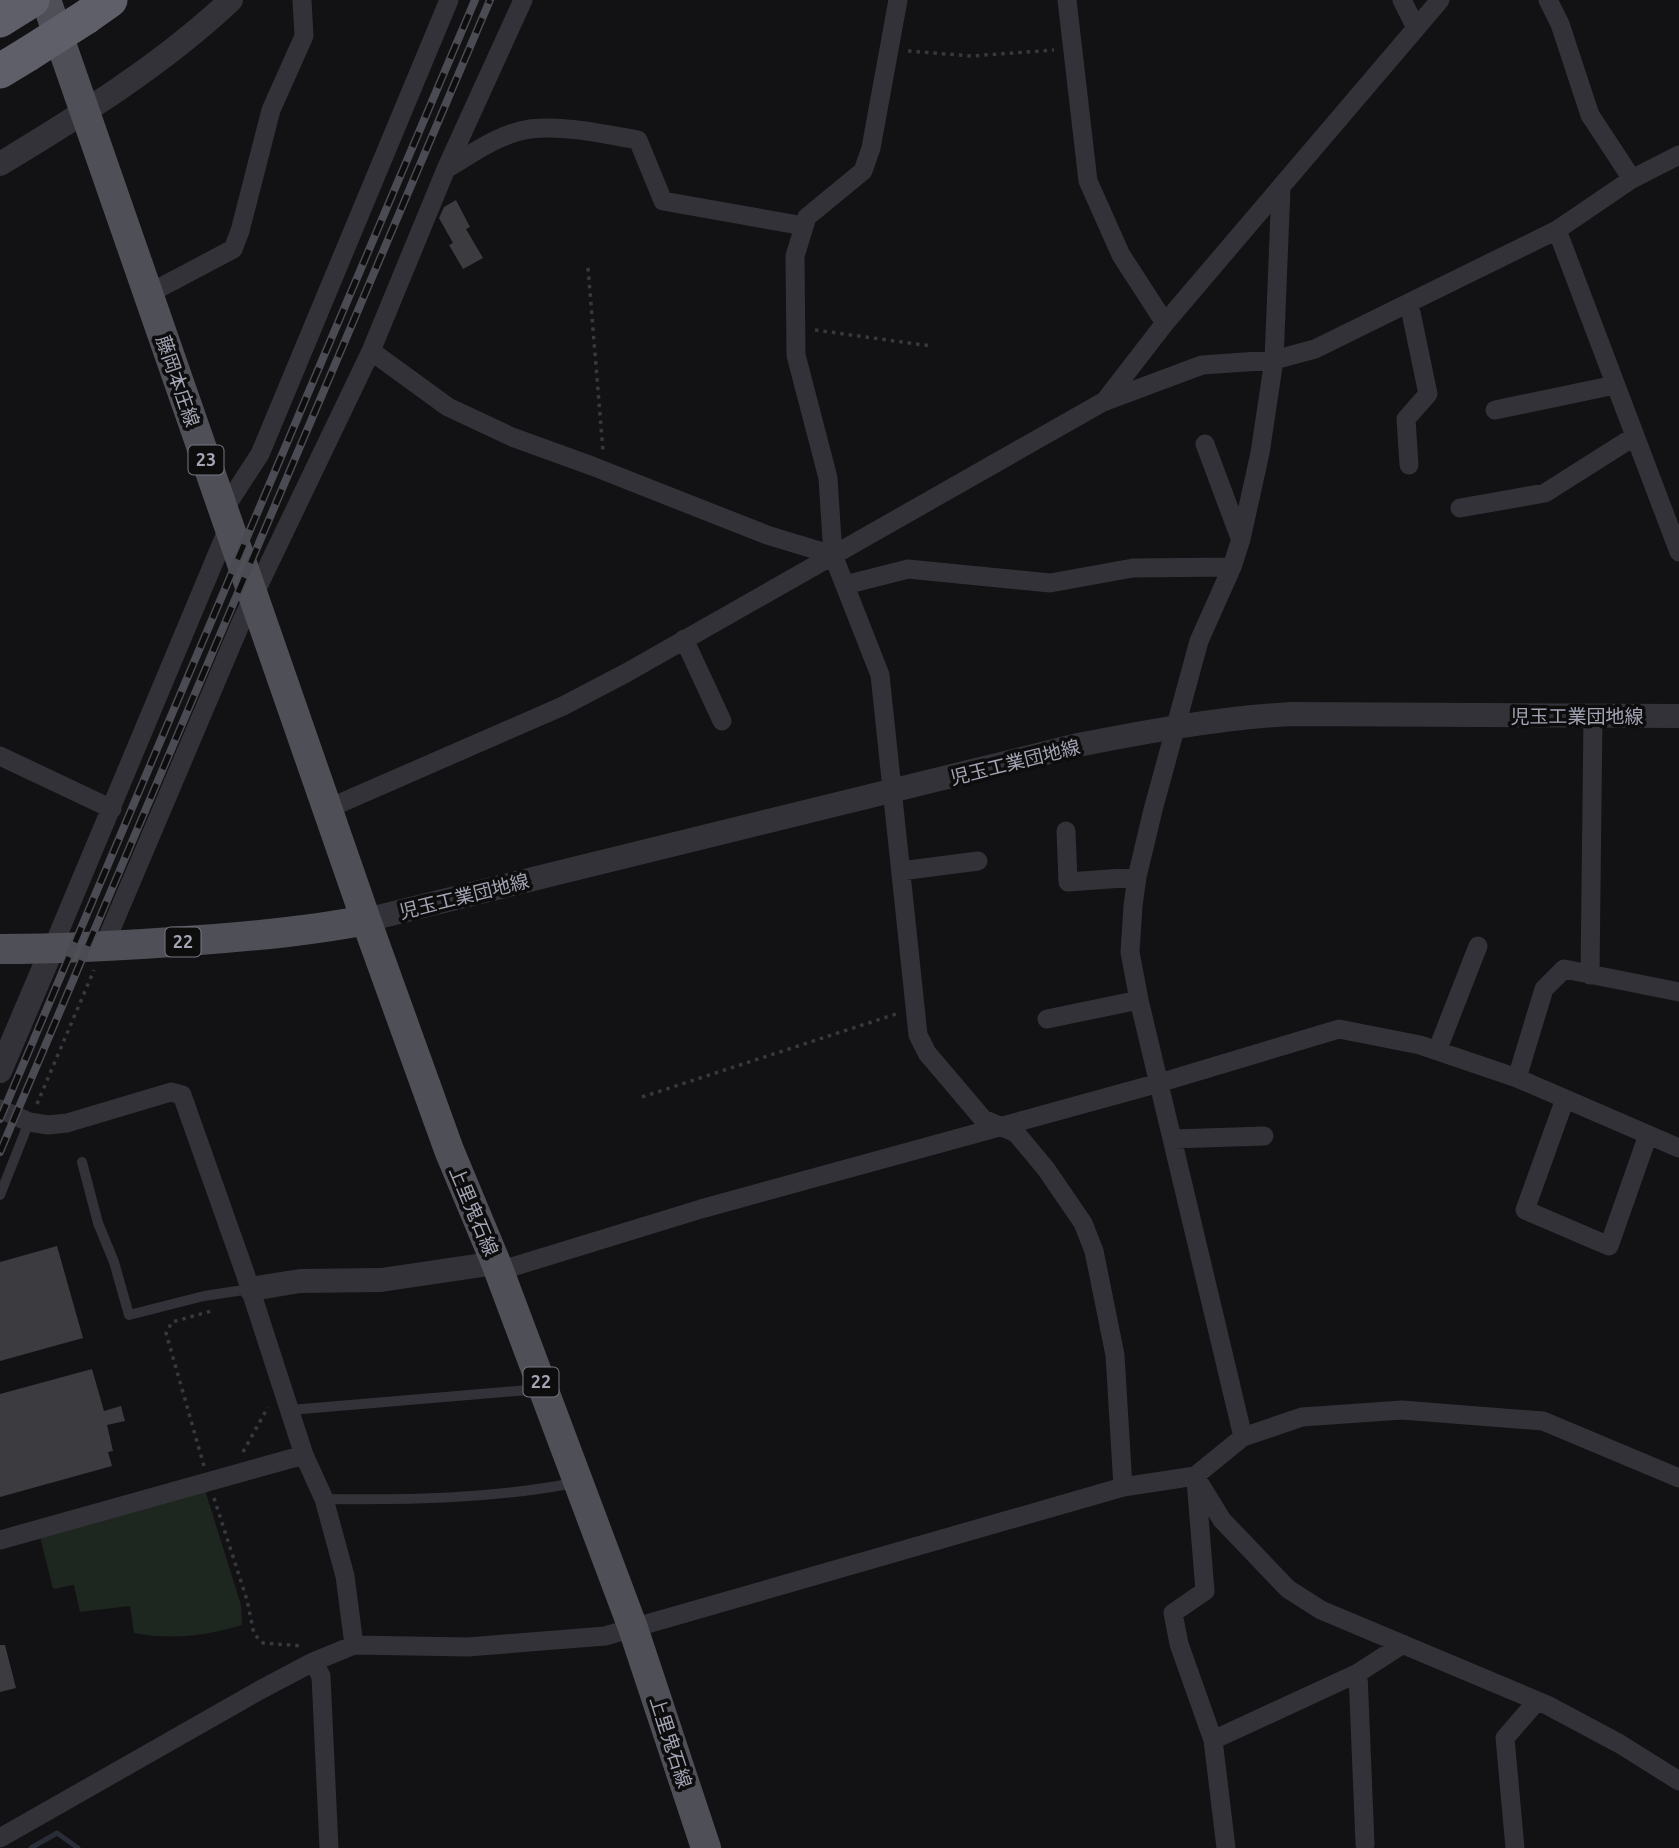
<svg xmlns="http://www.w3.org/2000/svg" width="1679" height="1848" font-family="Ubuntu,'Noto Sans JP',sans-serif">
<rect width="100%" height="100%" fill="#121113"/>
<path fill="#1e2620" d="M205 1490 241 1605 242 1625C207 1636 170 1640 134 1633L130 1606 80 1612 74 1585 53 1589 40 1537Z"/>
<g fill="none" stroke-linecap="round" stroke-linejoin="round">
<path stroke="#282d37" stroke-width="5" d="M31 1848 57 1833 78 1848"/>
</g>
<path fill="#3c3b40" d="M456 200 470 227 466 229 483 258 463 269 449 245 453 243 439 218 444 207Z
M57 1246 83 1338 0 1361V1262Z
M92 1369 104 1411 121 1406 125 1421 107 1425 113 1451 108 1452 112 1466 0 1497V1394Z
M0 1645H5L16 1688 0 1692Z"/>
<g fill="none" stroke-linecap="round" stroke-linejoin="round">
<path stroke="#38393f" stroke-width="3.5" stroke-dasharray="3.5 5" stroke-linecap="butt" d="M908 51 972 56 1054 50
M588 268 603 451
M815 330 931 346
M642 1097 899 1013
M37 1104 94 970
M243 1452 268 1407
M204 1466 166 1333 172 1322 215 1310
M214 1498 247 1600 254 1634 263 1643 303 1646"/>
<path stroke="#333238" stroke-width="10" d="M82 1162 98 1223 114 1262 129 1315 204 1296 250 1289
M0 1195 29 1122
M290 1410 540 1389
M324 1499C408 1500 491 1499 574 1483"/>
<path stroke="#333238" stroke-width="19" d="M898 0 871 148 863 171 807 217 795 256 796 355 828 478 833 555 880 675 918 1035 927 1053 983 1119 1016 1133 1046 1169 1083 1223 1094 1251 1115 1355 1123 1487
M1067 0 1088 181 1121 255 1165 323
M1402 0 1416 28
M1548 0 1560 24 1590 115 1632 179
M446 169C472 154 500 133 530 129 565 125 603 134 638 140L663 201 804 226
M1557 230 1679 552
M148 294 233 249 240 231 271 110 304 36 302 0
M371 351 448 407 512 437 592 466 767 535 833 555
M1104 402 1165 323 1440 0
M1495 410 1615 385
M1205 444 1240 538
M1409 465 1406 419 1428 394 1409 303
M1460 508 1545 493 1635 436
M223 511 260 454 449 0
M845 585 908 569 1050 583 1133 568 1232 567
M684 639 722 721
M0 756 112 809
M327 809 563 706 626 673 1103 402 1202 365 1274 360 1315 349 1557 230 1632 179 1679 155
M1066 831 1068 882 1137 877
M901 871 978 861
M103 948 243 618 371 351 446 169 523 0
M52 949 229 526
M1590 975 1593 716
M1047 1019 1139 1000
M1437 1051 1478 946
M1517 1078 1544 989 1564 969 1679 992
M1565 1099 1525 1210 1609 1246 1648 1135
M0 1109 29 1122 48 1125 67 1123 171 1092 182 1095 245 1273 304 1455 324 1499 345 1576 354 1645
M1173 1139 1264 1136
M496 1263 509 1268 701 1209 1159 1083 1339 1029 1420 1045 1517 1078 1679 1148
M1243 1437 1139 1000 1130 952 1133 906 1137 877 1153 810 1199 641 1232 567 1241 539 1260 453 1274 360 1281 188
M1195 1476 1222 1520 1288 1589 1321 1610 1547 1705 1620 1744 1679 1781
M1196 1480 1205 1591 1173 1613 1179 1644 1213 1740 1226 1848
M0 1540 304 1455
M313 1662 321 1676 329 1848
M1358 1673 1365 1844
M1213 1740 1358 1673 1403 1644
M0 1838 260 1690 313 1662 354 1645 468 1647 605 1636 1123 1487 1195 1476 1243 1437 1302 1417 1402 1410 1543 1421 1679 1478
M1515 1848 1505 1738 1537 1701"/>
<path stroke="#333238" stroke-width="24" d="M0 164C81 115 162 65 231 0
M366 920 1078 745C1150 731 1219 718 1292 714L1679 716
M0 1071 52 949
M251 1289 300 1281 381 1280 496 1263"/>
<path stroke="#4e4f57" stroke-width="30" d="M46 0 366 920 449 1150 496 1263 633 1628 706 1848
M0 949C67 949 133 945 200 940 255 936 311 931 366 920"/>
<path stroke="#5e5f69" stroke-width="35" d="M86 17 110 0
M0 20 32 0
M0 71 28 54"/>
<defs>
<path id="rail" d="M0 1119 475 0
M0 1152 490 0"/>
</defs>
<use href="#rail" stroke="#4b4c53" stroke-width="8"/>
<use href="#rail" stroke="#0d0d0e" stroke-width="5" stroke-dasharray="16" stroke-linecap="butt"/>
<path stroke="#5e5f69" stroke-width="35" d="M28 54 86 17"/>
</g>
<g text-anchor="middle" stroke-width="7" stroke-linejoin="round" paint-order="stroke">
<g fill="#0d0d0e" stroke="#767782" stroke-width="2">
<rect x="188.5" y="445.5" width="35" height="29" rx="5"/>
<rect x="165.5" y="927.5" width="35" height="29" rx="5"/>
<rect x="523.5" y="1367.5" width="35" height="29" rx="5"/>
</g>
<g font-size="18" font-weight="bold" fill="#a3a4b4">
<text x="206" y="466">23</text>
<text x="183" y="948">22</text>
<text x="541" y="1388">22</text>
</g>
<g font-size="19" fill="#a3a4b4" stroke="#0d0d0e">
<text transform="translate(178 381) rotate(71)" y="7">藤岡本庄線</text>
<text x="1577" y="723">児玉工業団地線</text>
<text transform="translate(1015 762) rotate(-14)" y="7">児玉工業団地線</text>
<text transform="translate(464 896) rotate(-14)" y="7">児玉工業団地線</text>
<text transform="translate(474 1211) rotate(67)" y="7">上里鬼石線</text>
<text transform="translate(671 1742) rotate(72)" y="7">上里鬼石線</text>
</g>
</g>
</svg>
